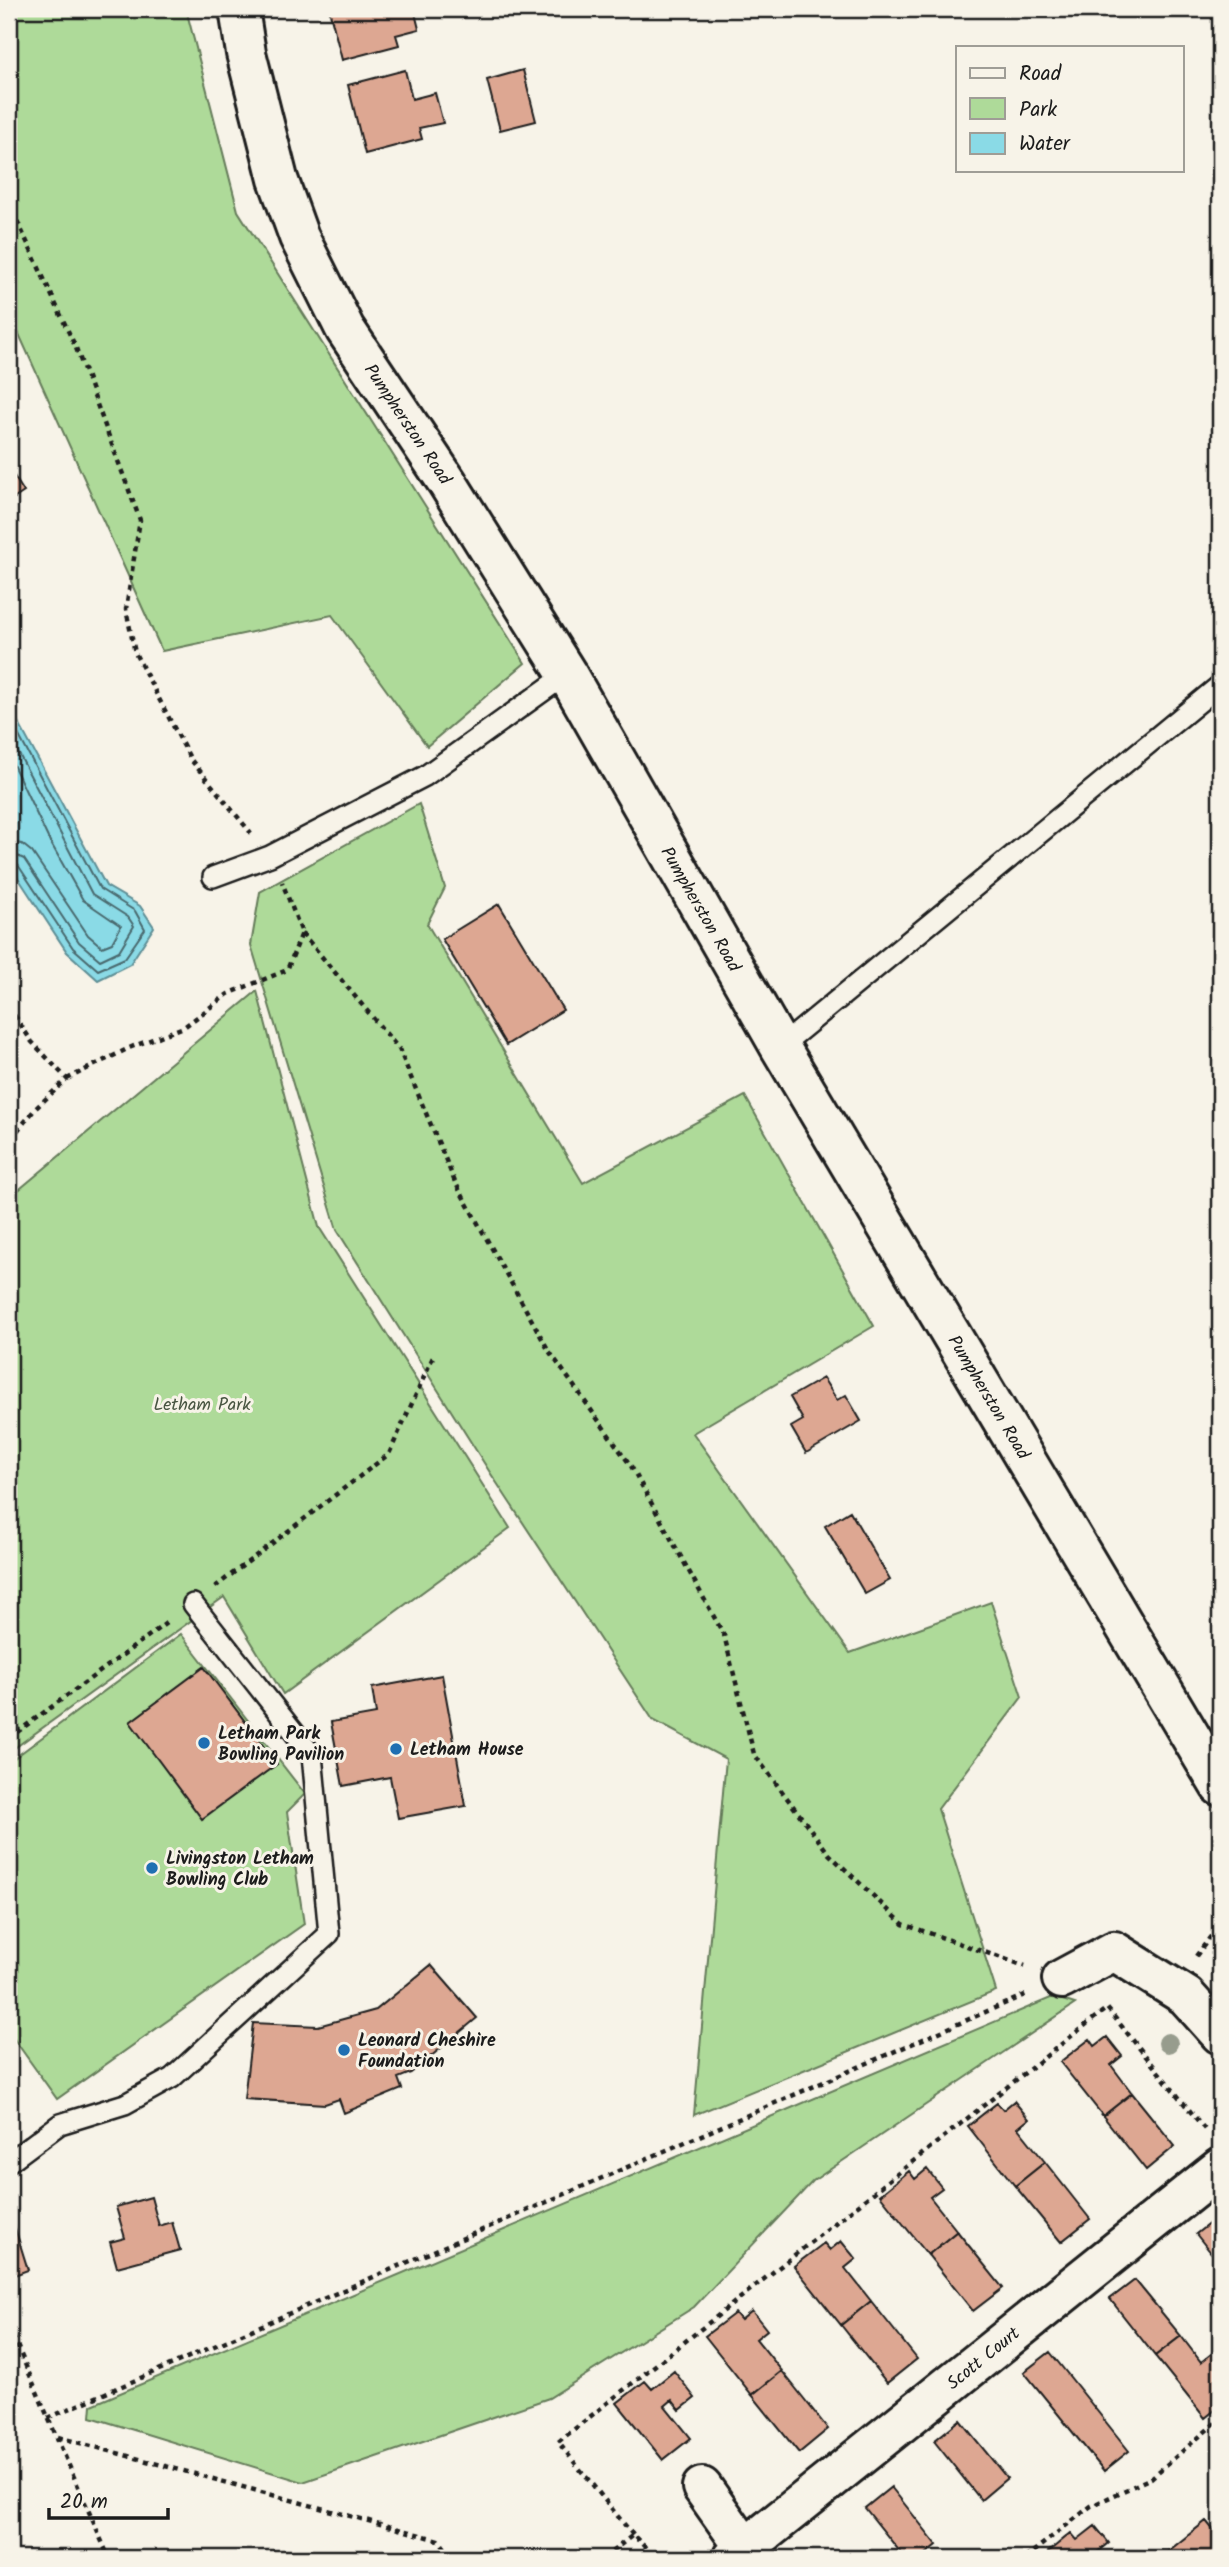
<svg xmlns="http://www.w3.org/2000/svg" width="1229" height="2567" font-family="Kalam,sans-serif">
<rect width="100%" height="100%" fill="#f7f3e8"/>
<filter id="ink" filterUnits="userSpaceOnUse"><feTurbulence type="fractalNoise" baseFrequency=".0143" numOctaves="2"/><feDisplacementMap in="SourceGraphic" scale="14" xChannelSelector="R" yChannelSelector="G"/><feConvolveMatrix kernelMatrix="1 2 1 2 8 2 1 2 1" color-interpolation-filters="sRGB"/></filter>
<g filter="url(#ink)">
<path fill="#aeda99" stroke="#657b5a" stroke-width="2" d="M9 9H186L238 211 525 663 427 746 332 615 162 651 9 312Z
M419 804 445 888 427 924 583 1183 745 1096 874 1326 693 1433 850 1653 991 1602 1022 1697 938 1809 996 1991 694 2115 726 1759 653 1720 491 1474 337 1230 251 945 260 892Z
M257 991 319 1227 510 1528 283 1694 224 1597 9 1752V1198Z
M181 1634 305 1794 287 1812 304 1924 57 2099 9 2032V1762Z
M1053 1997 1075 2004 813 2181 694 2307 549 2398 303 2482 91 2417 92 2405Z"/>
<path fill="#8adae6" stroke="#5e8e95" stroke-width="2" d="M9 705 106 886 140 906 154 927 130 964 98 980 67 952 9 864Z"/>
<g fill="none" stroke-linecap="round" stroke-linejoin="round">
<path stroke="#48686d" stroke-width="2" d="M9 717 100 889 135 911 145 929 125 958 98 970 73 948 18 865 9 861
M9 735 92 894 128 917 134 926 119 951 100 960 79 942 24 859 9 852
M9 756 48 838 83 900 121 926 112 943 102 947 88 935 32 852 22 844 9 842"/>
</g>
<path fill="#dda792" stroke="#1c1c1c" stroke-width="2" d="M329 9H414L419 29 396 35 399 45 342 60Z
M405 70 412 99 435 93 443 123 419 128 422 139 365 154 348 85Z
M523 70 536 121 500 130 487 80Z
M9 468 24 492 9 502Z
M499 904 563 1010 506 1045 442 939Z
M823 1378 837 1400 846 1395 861 1421 806 1453 791 1427 803 1420 790 1397Z
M850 1511 890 1580 865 1594 825 1526Z
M204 1667 277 1764 202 1819 130 1722Z
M442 1675 466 1806 398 1818 390 1777 343 1786 331 1722 376 1714 372 1688Z
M431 1965 477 2018 411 2073 398 2078 402 2089 344 2113 339 2099 325 2104 244 2099 253 2023 318 2026 376 2010Z
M1107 2037 1122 2056 1111 2065 1132 2093 1103 2116 1060 2062 1090 2039 1095 2046Z
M1132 2093 1175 2146 1146 2170 1103 2116Z
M1014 2101 1029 2119 1018 2128 1045 2162 1015 2186 968 2126 997 2103 1003 2110Z
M1045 2162 1090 2219 1061 2242 1015 2186Z
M927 2169 942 2188 930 2197 957 2231 928 2255 880 2195 909 2171 915 2179Z
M151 2197 159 2226 172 2222 180 2250 117 2267 110 2242 125 2238 116 2207Z
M10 2212 28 2270 9 2277V2212Z
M1220 2215V2264L1196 2234Z
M957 2231 1003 2288 973 2311 928 2255Z
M841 2241 856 2259 845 2268 871 2301 841 2325 794 2266 824 2243 830 2250Z
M1135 2280 1181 2336 1155 2356 1110 2299Z
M871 2301 917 2359 887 2383 841 2325Z
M752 2311 767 2330 756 2339 782 2371 752 2395 705 2336 735 2313 741 2320Z
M1181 2336 1201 2362 1220 2347V2406L1205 2418 1155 2356Z
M1050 2352 1129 2451 1104 2471 1024 2372Z
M674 2371 695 2398 680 2410 672 2400 665 2406 691 2438 663 2460 617 2403 645 2381 652 2389Z
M782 2371 828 2429 799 2453 752 2395Z
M960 2420 1007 2478 981 2500 934 2441Z
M891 2487 937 2545 921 2558H905L865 2508Z
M1206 2521 1220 2538V2558H1170L1166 2553Z
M1095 2526 1109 2543 1091 2558H1054L1048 2552 1071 2533 1077 2540Z"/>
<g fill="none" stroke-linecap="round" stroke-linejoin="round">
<defs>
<path id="lane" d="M213 877 270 856 425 776 567 674
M780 1047 1220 685
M9 2162 60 2124 125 2104 172 2078 329 1934 312 1755 193 1604"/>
<path id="street" d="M702 2487 745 2548
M733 2558 1220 2168"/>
<path id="secondary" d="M239 9 246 53 278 179 299 237 345 329 447 482 567 674 780 1047 1220 1786
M1062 1979 1114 1951 1186 1996 1220 2034"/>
</defs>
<use href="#lane" stroke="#1c1c1c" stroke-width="24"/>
<use href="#street" stroke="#1c1c1c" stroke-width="44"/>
<use href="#secondary" stroke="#1c1c1c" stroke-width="44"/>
<path stroke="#1c1c1c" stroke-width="4.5" stroke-dasharray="5 5" stroke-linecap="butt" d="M9 203 76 348 140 520 126 609 135 653 191 760 251 833
M302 933 399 1049 455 1182 549 1351 631 1466 724 1635 754 1754 829 1854 903 1924 1025 1966
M9 1007 32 1042 67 1079 36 1108 9 1141
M67 1079 129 1048 184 1027 228 994 287 970 302 933 282 882
M215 1587 389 1454 433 1357
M9 1738 169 1621
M1196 1956 1220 1924
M9 2327 109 2558
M48 2418 1027 1994
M58 2437 439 2540 452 2558
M633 2535 558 2442 1107 2008 1207 2132
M604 2558 633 2535 656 2558
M1025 2558 1091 2506 1151 2478 1220 2419"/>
<use href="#lane" stroke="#f7f3e8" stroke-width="19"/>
<use href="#street" stroke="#f7f3e8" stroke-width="38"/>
<use href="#secondary" stroke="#f7f3e8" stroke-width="38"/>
</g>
<circle fill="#979c8d" cx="1168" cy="2043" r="10"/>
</g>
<g fill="#1f6fb2" stroke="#f7f3e8" stroke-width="2.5">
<circle cx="204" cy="1743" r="7"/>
<circle cx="396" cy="1749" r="7"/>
<circle cx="152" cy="1868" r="7"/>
<circle cx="344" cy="2050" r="7"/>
</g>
<g text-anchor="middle" stroke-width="6" stroke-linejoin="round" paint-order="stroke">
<g font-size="18" fill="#1c1c1c" stroke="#f7f3e8">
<text transform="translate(408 424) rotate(56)" y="6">Pumpherston Road</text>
<text transform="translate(701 909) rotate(60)" y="6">Pumpherston Road</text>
<text transform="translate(989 1397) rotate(59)" y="6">Pumpherston Road</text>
<text transform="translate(983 2358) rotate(-39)" y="6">Scott Court</text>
</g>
<g font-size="18" fill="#485542" stroke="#f7f3e8">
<text x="202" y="1410">Letham Park</text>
</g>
<g font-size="18" font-weight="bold" fill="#1c1c1c" stroke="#f7f3e8" text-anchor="start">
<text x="218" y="1739">Letham Park<tspan x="218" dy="21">Bowling Pavilion</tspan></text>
<text x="410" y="1755">Letham House</text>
<text x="166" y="1864">Livingston Letham<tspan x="166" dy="21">Bowling Club</tspan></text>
<text x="358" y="2046">Leonard Cheshire<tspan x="358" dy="21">Foundation</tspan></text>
</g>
</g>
<rect width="1229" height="2567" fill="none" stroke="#f7f3e8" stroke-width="35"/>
<rect x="18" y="18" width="1194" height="2532" fill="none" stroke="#1c1c1c" stroke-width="2.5" filter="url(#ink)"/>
<rect x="956" y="46" width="228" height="126" fill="#f7f3e8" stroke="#9f9d96" stroke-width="2"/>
<rect x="970" y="68" width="35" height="10" fill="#f7f3e8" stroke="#9f9d96" stroke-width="2"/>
<text x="1019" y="80" font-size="21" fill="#1c1c1c">Road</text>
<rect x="970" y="98" width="35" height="21" fill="#aeda99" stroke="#9f9d96" stroke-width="2"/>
<text x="1019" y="116" font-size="21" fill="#1c1c1c">Park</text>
<rect x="970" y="133" width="35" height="21" fill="#8adae6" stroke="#9f9d96" stroke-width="2"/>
<text x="1019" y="150" font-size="21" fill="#1c1c1c">Water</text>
<path d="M49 2508v10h119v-10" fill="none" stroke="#1c1c1c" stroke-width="3.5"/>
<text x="60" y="2508" font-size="21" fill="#1c1c1c" stroke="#f7f3e8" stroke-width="5" paint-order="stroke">20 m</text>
</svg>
